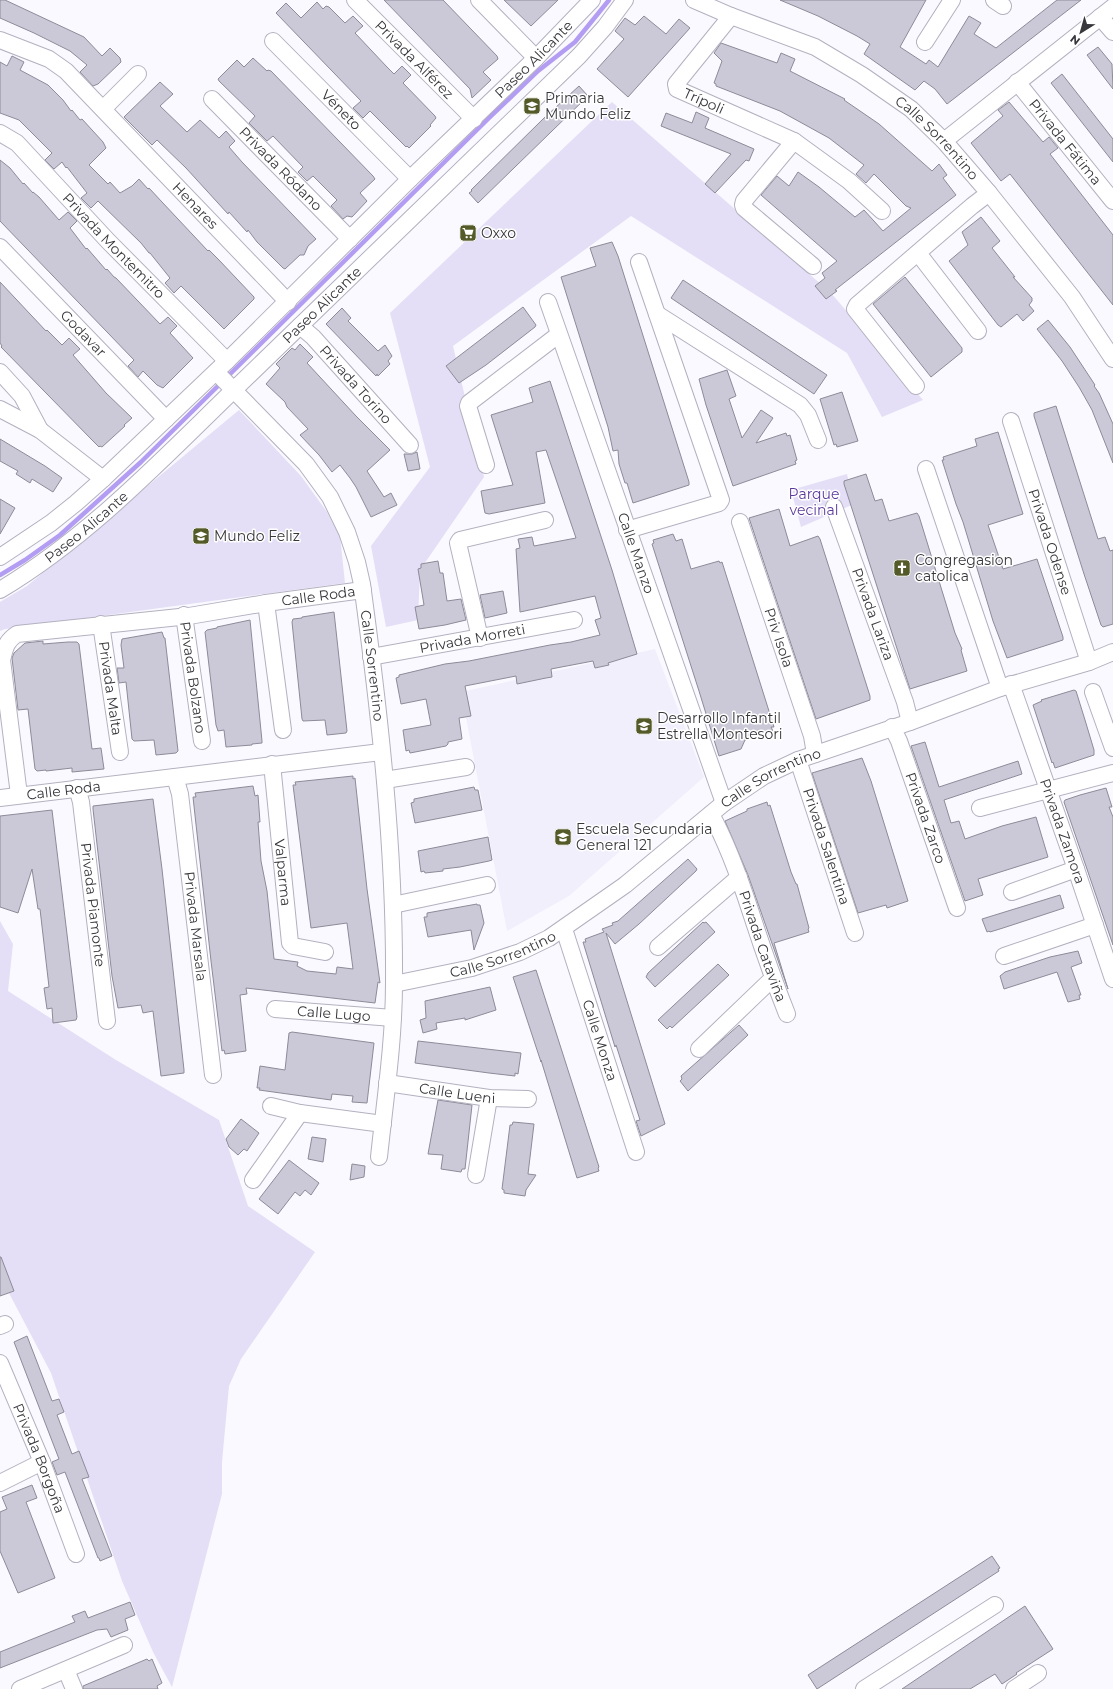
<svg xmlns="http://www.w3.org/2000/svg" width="1113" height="1689" font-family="Montserrat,sans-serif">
<rect width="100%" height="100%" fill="#faf9ff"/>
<path fill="#f2effd" d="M655 649 704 777 569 896 507 931 461 692Z"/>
<path fill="#e4dff6" d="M612 102 831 293 923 400 882 417 847 353 631 216 453 346 484 477 420 570 418 620 386 627 371 546 430 467 390 313Z
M239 410 301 476 327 512 340 536 345 583 5 629 0 631V602L27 586Z
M847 474 854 504 801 527 791 490Z
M0 921 13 944 8 991 116 1060 219 1120 248 1206 315 1252 241 1359 229 1386 222 1462V1494L172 1687 153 1652 122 1581 51 1373 0 1276Z"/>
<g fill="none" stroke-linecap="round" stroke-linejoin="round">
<path stroke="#b39df3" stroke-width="4.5" d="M0 575 25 560 60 535 141 462 489 118 538 71 575 42 609 0"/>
</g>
<path fill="#cbc8d7" stroke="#8e8b99" d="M0 0H5L84 37 102 56 110 48 120 58 121 62 98 84 93 86 80 72 87 65 70 51 34 33 0 18Z
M384 0H443L497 56 498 59 483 72 491 80 472 98 470 89Z
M504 0H558L531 26Z
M780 0H926L900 47 926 64 929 60 938 67 969 16 981 23 974 34 996 48 1057 0H1081L947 104 935 89 924 81 915 90 864 54 870 44 857 36 818 16Z
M317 2 323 9 326 6 329 7 345 23 353 16 363 26 355 33 387 67 394 74 402 66 411 75 403 83 435 116 436 118 430 125 431 126 409 148 407 146 406 147 370 111 363 118 353 108 361 101 276 13 286 3 301 18Z
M644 16 666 34 679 19 690 28 628 97 597 69 624 39 615 31 625 18 635 25Z
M721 43 777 63 781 53 795 59 790 71 845 99 844 100 879 124 932 171 939 164 947 175 943 178 956 195 835 290 837 291 826 299 815 286 825 278 822 273 837 261 761 195 777 176 789 186 798 172 819 187 855 217 864 210 883 231 911 208 906 206 874 174 866 183 856 174 864 165 829 138 780 111 716 86V84L714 83 722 61 714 53Z
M1098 47 1112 64 1113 89 1087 55Z
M12 56 24 62 20 70 48 85 63 100 71 111 72 110 80 120 82 119 103 142 106 148 89 165 108 184 110 182 120 193 132 186 139 179 148 189 149 188 162 202 208 251 209 250 219 260 254 297V299L224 329 181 286 174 293 165 283 170 278 150 253H149L141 243 98 201 91 208 81 198 87 193 67 167 66 168 62 162 54 169 45 160 52 153 19 120 0 113V62L7 66Z
M253 58 267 71 268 70 271 71 373 176 375 179 360 193 367 201 352 217 347 216 343 219 331 206 337 200 313 176 307 181 298 172 303 167 273 136 267 141 249 123 255 116 219 81 218 79 237 60 244 67Z
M1062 74 1113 139V162L1051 83Z
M160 82 173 94 160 106 187 132 200 120 219 138 226 131 235 141 229 147 242 162 316 239 308 246 304 255H300L285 269 283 268 257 242 248 230 247 232 229 212 228 214 186 168 157 140 152 145 124 117Z
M579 86 588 96 478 203 469 193 472 191 471 190 543 119Z
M1009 102 1043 142 1049 137 1058 148 1050 154 1113 235V305L1010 174 1001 181 971 143 1003 116 998 110Z
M696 112 709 118 705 128 754 149 749 161 746 160 715 193 705 184 731 154 661 126 666 113 692 123Z
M0 160 10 168 23 184 24 183 33 193V192L39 197 59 220 68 212 77 221 70 228 86 249 87 248 106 270 107 269 114 277 116 278 160 324 168 317 177 326 170 333 193 358 163 388 157 385 143 371 138 377 128 366 134 360 0 221Z
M981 217 1000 241 992 248 1015 277H1013L1032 298V301L1029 305 1034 311 1023 321 1017 314 1001 327 998 325 949 261 968 245 962 232Z
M612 242 618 256 689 482V485L633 503 627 483H625L619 464 618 450 613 451 608 427 561 277 596 266 590 248Z
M905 277 962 348V352L931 377 873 304Z
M683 280 827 375 814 394 671 298Z
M0 282 46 331 47 330 62 345 69 338 80 349 73 355 106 393 132 418 124 425 125 426 102 447 100 446 99 447 92 440 1 347 2 346 0 343Z
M523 307 536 325 535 327 486 365 459 383 446 366Z
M342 308 351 318 348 321 378 351 385 345 392 356 388 361 390 364 378 376 377 374 376 376 326 324Z
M1048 320 1070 347 1095 385 1094 386 1099 393 1113 424V463L1092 410 1079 387 1062 361 1037 329Z
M300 344 313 357 307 363 356 416 390 450 367 471 384 497 391 493 397 505 371 517 356 487 350 478 340 465 332 472 319 455 300 435 308 429 287 407 285 402 266 384 280 368 276 364 292 348 295 350Z
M727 370 736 396 729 399 742 438 761 410 773 418 756 443 786 433 787 436 790 435 797 460 795 461 796 464 733 486 706 405 699 379Z
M550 381 612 570 637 654 608 663 609 665 595 668 593 661 551 669 552 677 546 678 517 684 516 676 465 686 471 716 459 718 462 739 448 742V744L446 746 410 753 409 750 406 751 403 730 431 725 426 699 401 704 396 678 399 677V675L445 664 469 661 550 645 571 642 600 635 595 620 601 618 595 596 520 612 516 549 520 548 518 539 532 537 534 546 576 538 546 450 536 452 545 503 489 514 485 513 484 508 481 491 513 485 491 415 533 402 529 388Z
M842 392 858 441 837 447 836 444 834 445 820 399Z
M1056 406 1098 539 1105 537 1110 551 1113 550V624L1103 627 1101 625 1084 574 1034 416V413Z
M998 432 1023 514 988 525 1003 569 1037 559 1063 637V640L1007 658 993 621 963 522 956 504 942 460H944L943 457 977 446 975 439Z
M0 439 45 466 62 478 53 492 32 479 30 483 16 474 18 471 0 461Z
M417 452 420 469 408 471 404 454H412Z
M866 474 875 501 882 499 889 521 917 513 919 516 955 633 962 649 961 650 967 671 910 689 844 484V481Z
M0 499 15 508 0 534Z
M779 509 790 546 818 536 820 539 870 696V700L816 719 749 518Z
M673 534 676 541 682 539 691 569 719 561 720 563 722 562 774 727H771L773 731 745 740 741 749 719 756 699 691 652 544 654 543 653 540Z
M438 561 440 573H443L447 601 461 599 466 620 445 625 419 629 415 607 424 605 418 569 421 568V564Z
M503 591 507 613 485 618 480 595Z
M334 612 347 731 346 733 327 735 325 720 303 721 302 719 292 622 293 619 302 618V617Z
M250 620 262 741V743L252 744V745L226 747 224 730 218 731 216 725 205 632 207 630 217 628V627Z
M162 632 164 638H165L178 751 176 753 156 755 154 740 134 741 132 739 126 682 119 683 117 668H124L121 645 122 639Z
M43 641V644L68 642H77L79 644 92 749 101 748 104 769 72 772V768L46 771V770L37 771 35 769 28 709 18 710 12 658 14 653 25 643Z
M1074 690 1076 691 1085 720 1094 750V755L1055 768 1053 762 1052 763 1033 705 1042 701 1041 700Z
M925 742 939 787 1018 761 1022 774 944 800 951 823 959 821 965 839 1002 826 1036 817 1048 857 978 879 983 895 965 901 911 746Z
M862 758 871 781 908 901 887 908 886 905 858 913 812 773Z
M353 776V779L355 778 367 889 380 983 378 982 375 1003 246 988 247 994 240 995 246 1051 225 1054 224 1050 222 1051 211 961 193 797H196L195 793 253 786 255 796 258 795 260 822H258L261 861 267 891 274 959 298 962 297 966 307 971 336 974 337 967 353 969 347 923 311 928 293 785H296L295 782Z
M474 787 475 790H478L482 810 415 823 411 803 414 802V799Z
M1106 788 1112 807H1109L1113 817V945L1064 802 1065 800 1080 795Z
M153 799 162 869 184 1070V1073L161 1076 153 1011 143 1013 141 1005 118 1008 112 976 93 809V806Z
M767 802 768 806 770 805 791 872 796 884H797L809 928 808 929 809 932 774 943 788 989 748 875 725 821 747 811V809Z
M52 810 77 1017 76 1020 53 1023 52 1008 47 1009 44 988 49 987 40 909H38L32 869 18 913 0 907V816Z
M488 837 492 860 489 861 460 867 443 869V871L425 873 424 871 421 872 418 851Z
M688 859 697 869 696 871 639 924 615 944 606 933 665 1124 641 1136 636 1121 640 1120 616 1045 615 1047 583 942H586L585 939 604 932 602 929 613 925 612 923 618 921Z
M1060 895 1064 908 1003 928 990 932 989 931 987 932 982 919Z
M477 904V905H480L484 923 474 950 471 930 428 937 424 917H427V913Z
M703 922 704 923 706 922 715 932 655 987 646 977 648 973Z
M1078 951 1082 963 1071 967 1081 995H1079L1080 999 1068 1002 1057 972 1004 989 1000 976 1005 972 1050 957Z
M718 964 729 975 672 1028 670 1026 667 1029 658 1020Z
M536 970 599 1167 598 1168 599 1171 577 1178 541 1060V1062L513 977Z
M490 987 496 1010 465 1020V1018L436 1023 437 1029 423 1033 420 1020 426 1018 425 1001Z
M739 1025 748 1035 688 1091 680 1081 682 1079 681 1076Z
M292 1032 374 1043 367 1103 352 1102 353 1096 332 1094 331 1100 259 1090 260 1088H257L260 1066 285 1070 289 1033Z
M418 1041 521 1053 518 1074 515 1073V1076L489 1073 415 1063Z
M438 1100 472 1105 465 1169H462L461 1172 441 1169 443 1155 428 1154Z
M241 1119 259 1133 247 1151 244 1149 238 1155 229 1147 226 1139Z
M513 1122 534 1124 528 1174 536 1175 526 1190 525 1196 504 1193V1190L502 1189 510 1125H512Z
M312 1137 326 1139 323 1162 308 1159Z
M289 1160 319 1183 311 1195 305 1190 300 1196 295 1192 278 1214 259 1199Z
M352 1164 365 1166 364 1177 350 1180Z
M0 1257H1L14 1291 0 1296Z
M27 1336 52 1401 59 1399 64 1412 57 1415 72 1454 79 1451 89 1477 82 1479 112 1556 100 1561 99 1558H98L65 1472 57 1475 52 1462 59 1459 14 1342Z
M32 1485 37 1498 26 1502 55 1578 18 1593 0 1551V1512L7 1509 2 1497Z
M992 1556 1000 1568 998 1569 999 1571 817 1689 808 1675Z
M130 1602 135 1615 125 1619 128 1630 111 1637 107 1629 97 1630 0 1668V1652L75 1622 72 1616 85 1611 88 1618Z
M1025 1606 1053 1649 1016 1673 1017 1674 1002 1684 995 1674 970 1689H902Z
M147 1659 149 1661 152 1659 162 1683 157 1686 158 1689H83V1686Z"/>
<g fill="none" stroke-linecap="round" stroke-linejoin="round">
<defs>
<g id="minor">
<path id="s1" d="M355 0 474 119"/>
<path d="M479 0 536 58"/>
<path id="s2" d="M694 0 731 16 815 47 862 75 911 109 944 141 989 193 1072 297 1113 359"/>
<path d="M994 0 1003 6"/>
<path id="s3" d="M731 16 676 84 677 89 794 141 849 181 882 211"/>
<path d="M1100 17 1113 32"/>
<path id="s4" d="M0 40 49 59 66 71 288 302"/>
<path id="s5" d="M273 41 410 179"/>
<path d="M925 42 952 0"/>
<path id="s6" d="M1017 82 1113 201"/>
<path id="s7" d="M212 99 350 239"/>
<path d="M103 109 138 74"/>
<path id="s8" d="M0 133 17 143 108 241 227 361"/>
<path d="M794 141 744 201 743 205 744 208 813 266"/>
<path d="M944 141 1113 7"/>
<path id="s9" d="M0 247 166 419"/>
<path d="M918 253 978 331"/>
<path id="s10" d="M548 302 724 803"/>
<path d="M657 314 800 405 808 415 818 440"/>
<path id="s11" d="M300 326 313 337 410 445"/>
<path d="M0 372 22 396 40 430"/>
<path id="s12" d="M216 372 306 464 330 497 347 532 357 562 362 584C380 716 395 850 394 983 394 1041 385 1100 379 1157"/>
<path d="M916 386 855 309 857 305 972 206 989 193"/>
<path d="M0 409 40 430 103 479"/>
<path id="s13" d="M1011 421 1089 662"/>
<path d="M486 465 468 406 469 403 558 335"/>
<path d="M926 469 1000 688"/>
<path id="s14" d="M834 507 905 702 910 722"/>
<path id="s15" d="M740 522 812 736 815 754"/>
<path d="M627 530 719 503 721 500 639 262"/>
<path id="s16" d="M0 557 51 523 76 503 103 479 227 361 410 179 536 58 592 0"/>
<path id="s17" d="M0 590C92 535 166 455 243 381 355 273 467 164 579 56L605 27 625 0"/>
<path d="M266 603 283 730"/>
<path id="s18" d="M184 615 202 741"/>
<path id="s19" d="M101 624 120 752"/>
<path d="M480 638 458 543 460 540 545 520"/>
<path id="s20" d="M371 657 574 620"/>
<path id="s21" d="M1011 684 1076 869 1113 979"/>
<path d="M1093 692 1113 748"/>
<path id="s22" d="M892 727 899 741 957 908"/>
<path id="s23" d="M798 760 855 933"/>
<path id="s24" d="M272 764 290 943 293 946 325 952"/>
<path id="s25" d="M175 777 180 794 213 1075"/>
<path d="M385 780 466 767"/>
<path id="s26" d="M77 788 81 802 107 1021"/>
<path id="s27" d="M19 795 2 660C5 648 6 641 17 634L189 616 266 603 363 590"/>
<path id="s28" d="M0 798 381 752"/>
<path d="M980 808 1113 773"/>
<path id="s29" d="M711 814C728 845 740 879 751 913 762 947 774 981 787 1014"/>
<path d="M1012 892 1076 869"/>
<path d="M393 905 487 885"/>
<path id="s30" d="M564 929 636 1152"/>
<path d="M658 947 739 877"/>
<path d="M1004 956 1095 925"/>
<path id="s31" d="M394 984 472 968 520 952 549 938 625 885 724 803 764 776 798 760 910 722 1000 688 1089 662 1113 652"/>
<path id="s32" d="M275 1009 393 1018"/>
<path d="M699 1049 773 978"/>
<path id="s33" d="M387 1083 489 1098 528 1099"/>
<path d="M271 1106 300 1113 383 1124"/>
<path d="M476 1175 489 1098"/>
<path d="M253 1180 300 1113"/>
<path d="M0 1326 5 1324"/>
<path id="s34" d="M0 1363 42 1462 76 1554"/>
<path d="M0 1483 42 1462"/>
<path d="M66 1670 74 1689"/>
<path d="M20 1689 124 1645"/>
<path d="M864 1689 995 1605"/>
<path d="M1014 1689 1038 1673"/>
</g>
</defs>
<use href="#minor" stroke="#b4b1c0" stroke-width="18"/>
<use href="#minor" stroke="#fff" stroke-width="16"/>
</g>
<defs>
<symbol id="school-square" viewBox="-11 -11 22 22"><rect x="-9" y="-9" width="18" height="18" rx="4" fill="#545a28" stroke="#fff"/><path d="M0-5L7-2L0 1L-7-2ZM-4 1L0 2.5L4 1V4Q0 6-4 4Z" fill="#fff"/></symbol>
<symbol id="supermarket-square" viewBox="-11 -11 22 22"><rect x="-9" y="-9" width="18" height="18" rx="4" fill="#545a28" stroke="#fff"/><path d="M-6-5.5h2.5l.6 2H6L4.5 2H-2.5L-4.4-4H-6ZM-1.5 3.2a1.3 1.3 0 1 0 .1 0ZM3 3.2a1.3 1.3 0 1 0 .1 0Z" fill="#fff"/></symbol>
<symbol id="church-square" viewBox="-11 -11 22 22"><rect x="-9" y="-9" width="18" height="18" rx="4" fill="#545a28" stroke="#fff"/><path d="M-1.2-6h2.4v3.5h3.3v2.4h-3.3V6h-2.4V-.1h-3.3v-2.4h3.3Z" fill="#fff"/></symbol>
</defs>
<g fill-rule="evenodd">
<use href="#school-square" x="522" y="96" width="20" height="20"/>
<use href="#supermarket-square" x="458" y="223" width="20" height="20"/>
<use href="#school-square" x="191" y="526" width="20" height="20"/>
<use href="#church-square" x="892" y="558" width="20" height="20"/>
<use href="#school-square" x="634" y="716" width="20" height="20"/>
<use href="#school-square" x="553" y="827" width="20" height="20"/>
</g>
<g text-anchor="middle" stroke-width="3" stroke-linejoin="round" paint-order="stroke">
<g font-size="14" fill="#37363b" stroke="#fff">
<text dy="5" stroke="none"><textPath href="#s1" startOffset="84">Privada Alférez</textPath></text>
<text dy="5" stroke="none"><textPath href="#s16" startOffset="731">Paseo Alicante</textPath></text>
<text dy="5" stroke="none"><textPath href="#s3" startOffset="122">Trípoli</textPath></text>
<text dy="5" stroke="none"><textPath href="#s5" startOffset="97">Véneto</textPath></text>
<text dy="5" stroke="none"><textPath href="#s2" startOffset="283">Calle Sorrentino</textPath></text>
<text dy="5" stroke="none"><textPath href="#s6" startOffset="77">Privada Fátima</textPath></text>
<text dy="5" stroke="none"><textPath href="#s7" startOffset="98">Privada Ródano</textPath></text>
<text dy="5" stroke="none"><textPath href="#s4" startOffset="260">Henares</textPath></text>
<text dy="5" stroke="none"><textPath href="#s8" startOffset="161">Privada Montemitro</textPath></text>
<text dy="5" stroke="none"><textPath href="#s17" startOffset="431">Paseo Alicante</textPath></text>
<text dy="5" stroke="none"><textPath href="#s9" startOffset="120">Godavar</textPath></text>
<text dy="5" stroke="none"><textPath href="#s11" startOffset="81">Privada Torino</textPath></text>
<text dy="5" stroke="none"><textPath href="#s17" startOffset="107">Paseo Alicante</textPath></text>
<text dy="5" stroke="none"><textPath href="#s13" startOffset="127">Privada Odense</textPath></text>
<text dy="5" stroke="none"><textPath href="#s10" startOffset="266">Calle Manzo</textPath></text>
<text dy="5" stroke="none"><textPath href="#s27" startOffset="471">Calle Roda</textPath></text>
<text dy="5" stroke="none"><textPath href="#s14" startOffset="114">Privada Lariza</textPath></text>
<text dy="5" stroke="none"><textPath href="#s15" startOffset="122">Priv Isola</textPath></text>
<text dy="5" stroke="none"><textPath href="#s20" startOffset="103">Privada Morreti</textPath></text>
<text dy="5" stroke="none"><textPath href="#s12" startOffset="345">Calle Sorrentino</textPath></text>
<text dy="5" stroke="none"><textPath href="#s18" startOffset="63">Privada Bolzano</textPath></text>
<text dy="5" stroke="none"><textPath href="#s19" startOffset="65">Privada Malta</textPath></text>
<text dy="5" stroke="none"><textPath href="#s31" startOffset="437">Calle Sorrentino</textPath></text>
<text dy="5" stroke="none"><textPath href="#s28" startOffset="64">Calle Roda</textPath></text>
<text dy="5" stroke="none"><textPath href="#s22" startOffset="97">Privada Zarco</textPath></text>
<text dy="5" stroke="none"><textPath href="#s21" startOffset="156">Privada Zamora</textPath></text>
<text dy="5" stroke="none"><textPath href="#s23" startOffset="91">Privada Salentina</textPath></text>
<text dy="5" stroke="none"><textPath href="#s24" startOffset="109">Valparma</textPath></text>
<text dy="5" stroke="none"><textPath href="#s26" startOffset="118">Privada Piamonte</textPath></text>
<text dy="5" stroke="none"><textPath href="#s25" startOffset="151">Privada Marsala</textPath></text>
<text dy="5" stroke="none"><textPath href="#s29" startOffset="142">Privada Cataviña</textPath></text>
<text dy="5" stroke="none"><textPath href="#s31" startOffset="113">Calle Sorrentino</textPath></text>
<text dy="5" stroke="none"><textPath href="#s32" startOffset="59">Calle Lugo</textPath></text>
<text dy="5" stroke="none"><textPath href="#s30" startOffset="117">Calle Monza</textPath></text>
<text dy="5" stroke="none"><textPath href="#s33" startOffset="71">Calle Lueni</textPath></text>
<text dy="5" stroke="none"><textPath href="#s34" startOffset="103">Privada Borgoña</textPath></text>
</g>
<g font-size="14" fill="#37363b" stroke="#fff" text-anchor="start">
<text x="545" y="103">Primaria<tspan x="545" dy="16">Mundo Feliz</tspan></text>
<text x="481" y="238">Oxxo</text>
<text x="214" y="541">Mundo Feliz</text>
<text x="915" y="565">Congregasion<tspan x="915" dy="16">catolica</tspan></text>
<text x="657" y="723">Desarrollo Infantil<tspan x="657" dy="16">Estrella Montesori</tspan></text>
<text x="576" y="834">Escuela Secundaria<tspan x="576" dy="16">General 121</tspan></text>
</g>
<g font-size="14" fill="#5b399c" stroke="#fff">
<text x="814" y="499">Parque<tspan x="814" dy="16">vecinal</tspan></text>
</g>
</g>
<g transform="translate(1081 32) rotate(217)" stroke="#ffffff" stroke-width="3" paint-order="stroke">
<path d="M0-3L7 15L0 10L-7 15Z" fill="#37363b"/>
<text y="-6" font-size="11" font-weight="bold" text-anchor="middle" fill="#37363b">N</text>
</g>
</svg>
